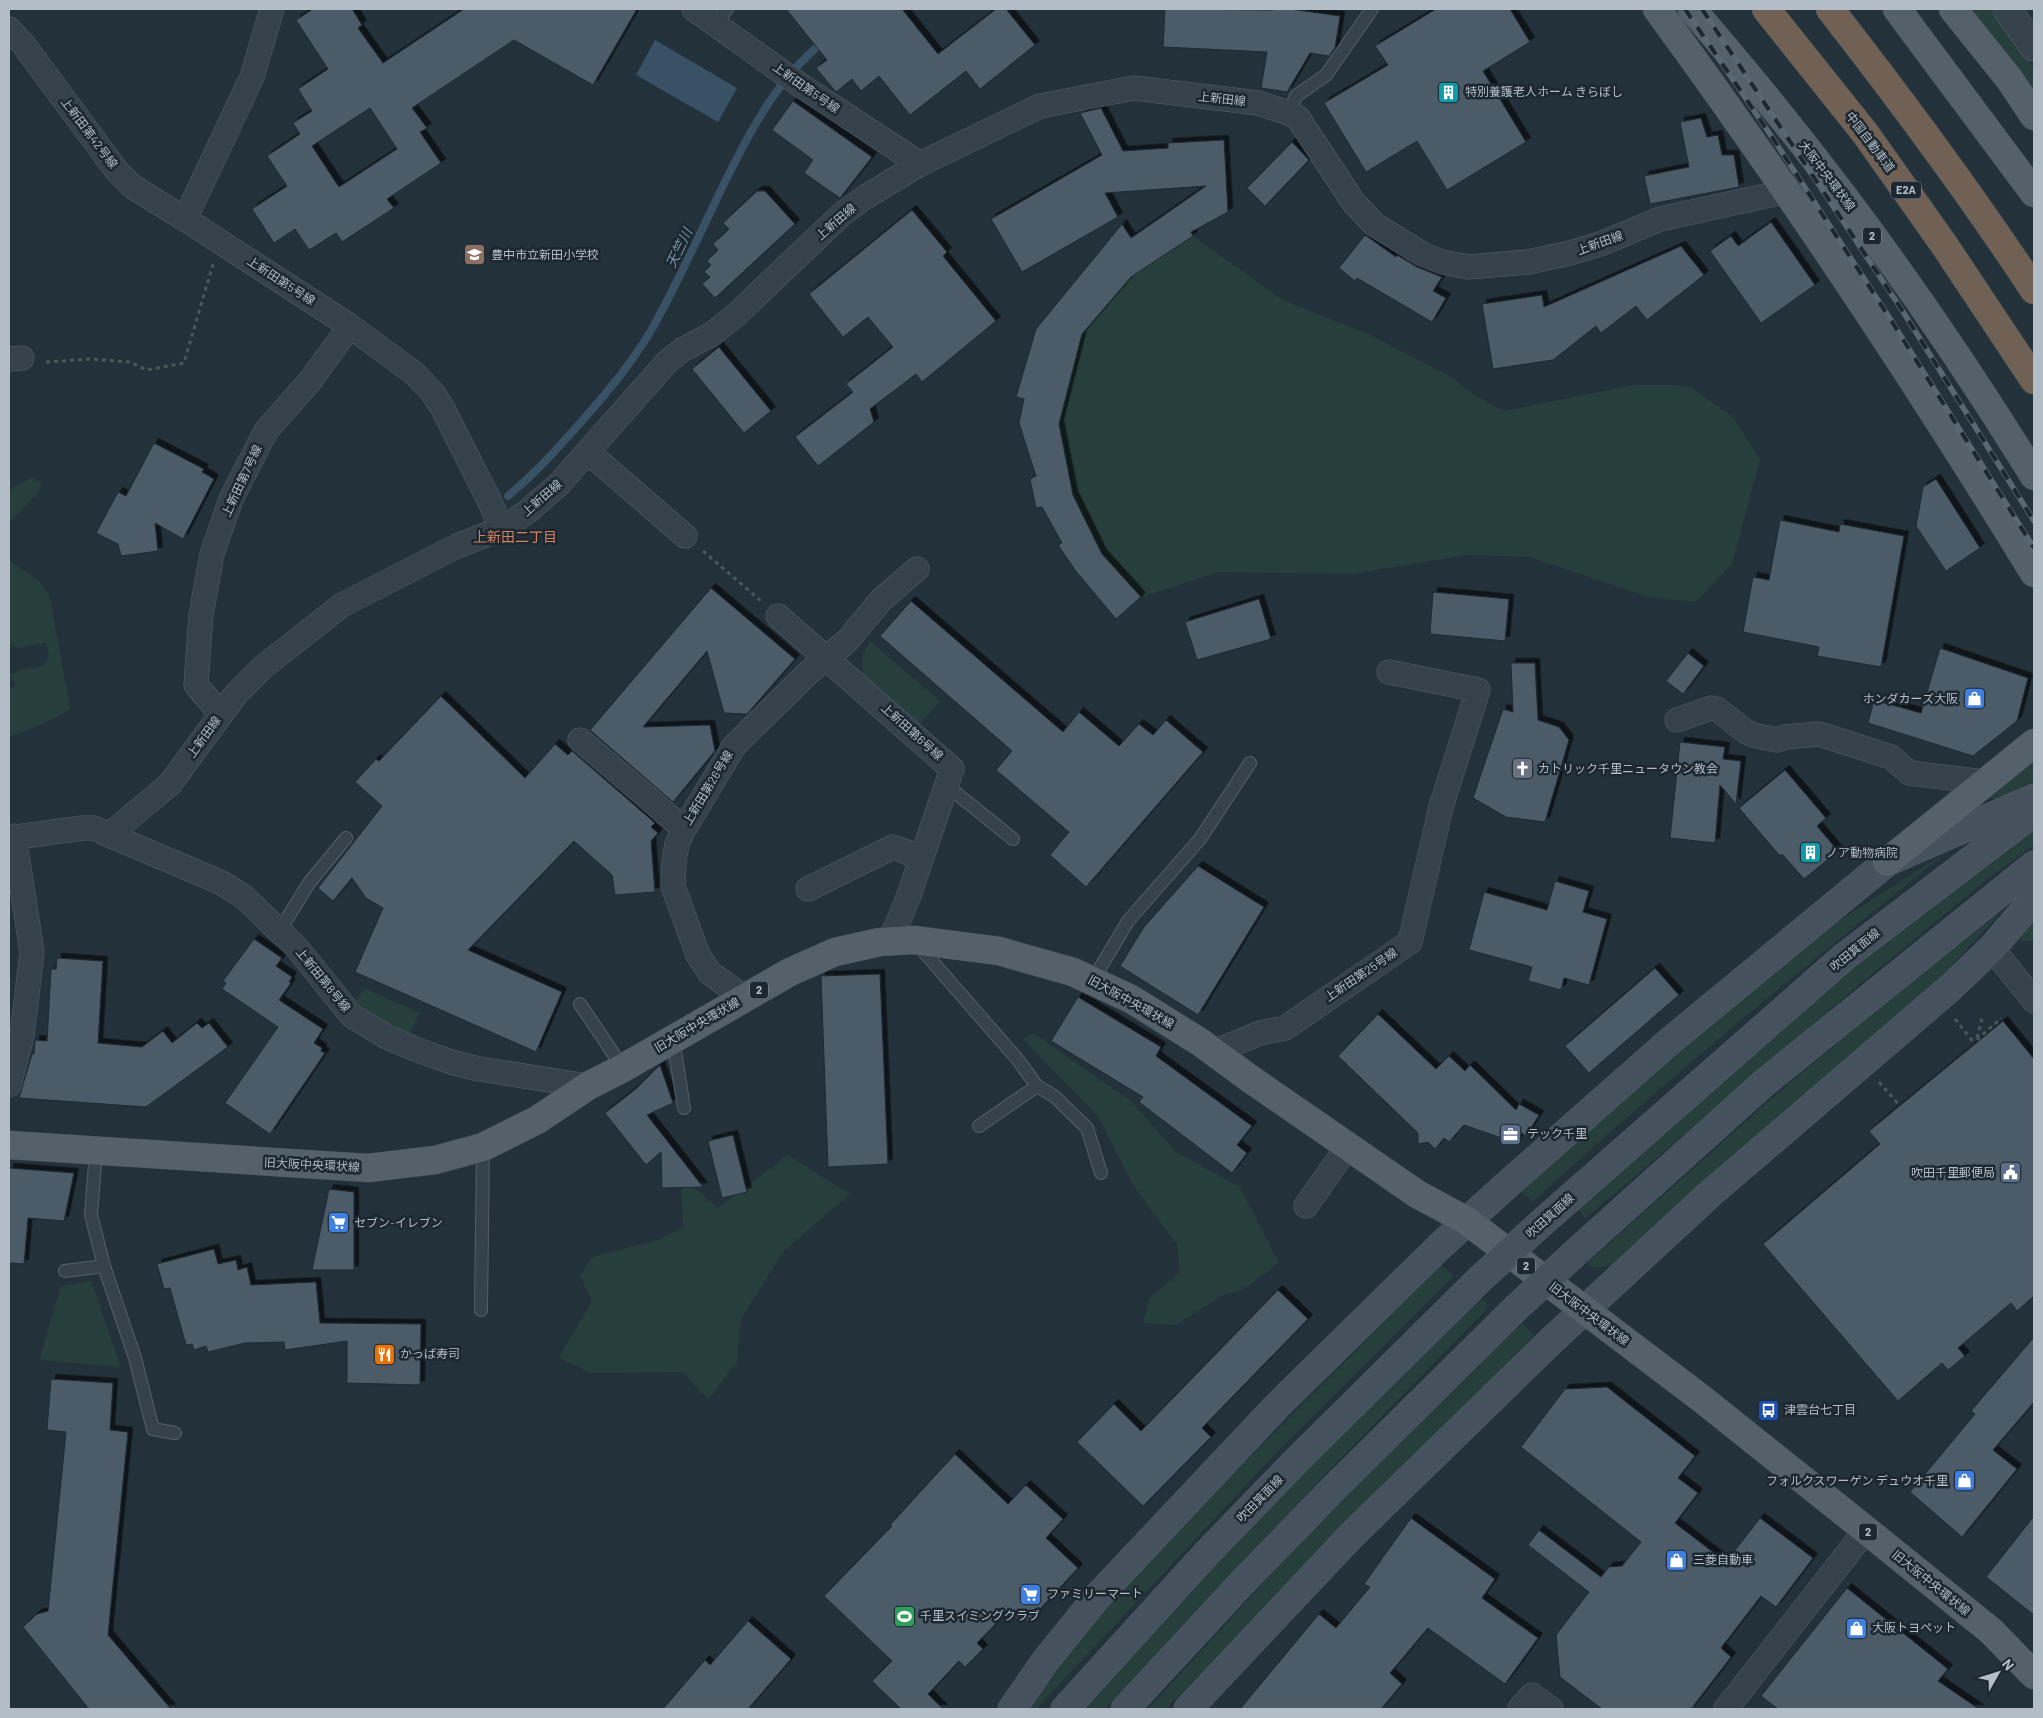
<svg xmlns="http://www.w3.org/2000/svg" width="2043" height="1718" font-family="Barlow,'Noto Sans JP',sans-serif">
<defs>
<filter id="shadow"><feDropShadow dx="4.5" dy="-4.5" stdDeviation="0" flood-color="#0009"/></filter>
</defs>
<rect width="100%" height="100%" fill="#23313b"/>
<path fill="#263e3c" d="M1969 9H1992L2034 68V93Z
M1193 236 1283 300 1370 335 1453 378 1474 395 1504 411 1634 385H1673L1691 387 1733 417 1760 459 1732 564 1695 602 1647 597 1530 557 1467 555 1352 574 1219 572 1141 597 1102 554 1073 495 1059 424 1082 334 1131 277Z
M30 478H35L42 485 39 492 9 523V490Z
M9 560 40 582 50 597 70 709 43 724 9 737V690L16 685 9 675 20 670 43 666 49 656 46 643 18 648 9 644Z
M870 641 940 701 920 724 892 702 863 675 862 656Z
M2034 759V780L1999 799H1991L1990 792Z
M2034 830V845L1985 881 1865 980 1585 1219 1578 1208 1717 1080 1868 956 1973 874Z
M1948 851C1807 965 1666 1079 1533 1202L1521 1191 1755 986 1840 920Z
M2006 908 1952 965 1900 1016 1791 1106 1613 1265C1604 1267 1594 1270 1586 1264L1780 1091 1916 978Z
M2034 918V939L2031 941H2020L2025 927Z
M364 988 420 1013 408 1037 355 1003Z
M1033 1033 1131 1101 1176 1152 1240 1187 1279 1263 1245 1288 1220 1297 1176 1325 1143 1323 1150 1298 1180 1272 1177 1245 1133 1185 1098 1116 1023 1039Z
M788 1155 850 1194 784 1251 741 1319 737 1362 708 1400 683 1372 590 1373 559 1357 592 1301 580 1276 592 1257 658 1240 683 1227 681 1190 692 1185 718 1208Z
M1441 1265 1454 1276 1281 1448 1036 1709H1028L1088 1627 1169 1538Z
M91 1281 121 1367 39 1360 61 1286Z
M1478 1297 1486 1302 1488 1308C1358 1439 1230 1573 1105 1709H1084L1196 1583 1441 1329Z
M1523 1323 1534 1336 1166 1709H1148L1321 1520Z"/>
<path fill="#385164" d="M655 40 737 88 718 122 636 75Z"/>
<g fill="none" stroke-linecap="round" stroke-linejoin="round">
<path stroke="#385164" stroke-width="8" d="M508 496C537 472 557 449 582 421 610 389 638 356 658 318 680 277 700 234 720 192 748 135 773 83 824 41"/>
</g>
<path fill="#4c5b67" stroke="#1e2932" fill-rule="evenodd" filter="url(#shadow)" d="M313 9H352L362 25 358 28 383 63 464 9H637L593 85 514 40 412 108 427 128 420 132 441 163 387 199 394 208 342 242 336 233 309 250 295 229 274 243 252 209 287 186 267 156 300 134 293 123 312 111 298 89 328 69 296 20ZM370 108 397 149 339 187 312 146Z
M786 9H902L938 54 996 9H1006L1035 45 980 89 966 71 910 115 879 76 861 91 852 79 836 92 816 68 827 60Z
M1165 9 1273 10V9H1290L1340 16 1335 48 1329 56 1310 53 1287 92 1261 88 1267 52 1163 47Z
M1436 9H1510L1530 42 1483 71 1526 142 1447 190 1417 141 1366 172 1324 103 1388 65 1375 46Z
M793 101 872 157 840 198 804 173 813 160 772 130Z
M1101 108 1123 151 1168 148V143L1224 140 1228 212 1191 232 1193 236 1131 277 1082 334 1059 424 1073 495 1102 554 1141 597 1116 619 1075 570 1058 545 1062 543 1042 507 1036 508 1030 479 1036 476 1019 423 1024 399 1016 397 1036 329 1122 224 1131 238 1206 186 1105 193 1118 217 1022 272 991 219 1102 155 1080 113Z
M1701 118 1707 137 1718 135 1722 155H1734L1739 187 1650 204 1644 176 1689 167 1680 122Z
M1292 142 1309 160 1265 206 1247 188Z
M757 191H765L795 224 715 298 702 284 710 277 704 272 711 265 707 261 718 250 713 244 729 229 723 223Z
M912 210 947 252 943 256 996 321 922 382 916 374 870 409 874 422 818 466 795 437 853 392 846 384 893 347 868 317 843 337 809 294Z
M1771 222 1815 285 1761 323 1710 251 1731 236 1738 246Z
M1365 235 1396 257 1397 255 1417 267 1442 277 1433 291 1446 298 1432 322 1357 278 1355 281 1339 268Z
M1681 246 1704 275 1647 320 1636 306 1601 333 1596 326 1553 360 1493 369 1482 304 1542 295 1544 307Z
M719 347 771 411 744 433 692 369Z
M154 443 204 469 202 472 214 479 183 539 155 523 158 551 121 556 118 544 96 533 118 492 126 496Z
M1936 479 1980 548 1946 571 1916 526 1923 487Z
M1780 520 1839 532 1840 524 1904 536 1881 667 1817 656 1819 647 1743 632 1753 577 1769 580Z
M711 588 795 659 747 714 724 713 707 651 643 727 710 725 715 751 673 802 590 730Z
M1433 592 1509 599 1505 641 1430 634Z
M1259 599 1271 639 1197 660 1185 622Z
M911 601 1063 732 1079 712 1119 746 1139 724 1153 735 1166 720 1203 752 1086 887 1050 855 1069 832 996 770 1012 751 880 636Z
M1940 648 2028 678 2017 721 1973 756 1868 723 1874 700 1921 713Z
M1688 653 1704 666 1683 694 1666 681Z
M1511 663H1535L1538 720 1559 727 1569 740 1545 822 1506 817 1473 798 1503 709 1513 712Z
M441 696 525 778 555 744 568 755 572 751 655 823 651 827 658 833 651 841 655 892 615 895 612 875 574 841 468 950 562 992 536 1052 355 972 383 908 366 898 352 878 333 901 318 888 382 806 355 782 376 759 379 761Z
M1680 742 1725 747 1723 759 1741 761 1736 804 1720 785 1715 843 1670 838Z
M1785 770 1826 818 1817 826 1838 851 1804 879 1782 854 1780 856 1739 808Z
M1198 866 1264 907 1198 1015 1120 966 1144 927Z
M1555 881 1589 891 1583 912 1607 919 1589 985 1564 978 1561 990 1528 981 1532 967 1469 950 1484 892 1547 910Z
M254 939 282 958 276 966 292 977 289 982 291 983 279 1000 323 1029 314 1043 322 1048 321 1051 325 1053 270 1134 225 1103 278 1027 222 989 226 983 223 981Z
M57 958 103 961 98 1043 142 1047 163 1031 172 1043 197 1023 202 1028 209 1023 228 1047 146 1107 19 1098 32 1054H34L35 1040 47 1041 51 969H56Z
M1655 968 1679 995 1589 1073 1565 1046Z
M880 974 888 1164 828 1167 821 976Z
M1078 997 1161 1047 1156 1056 1252 1126 1237 1145 1247 1153 1232 1173 1139 1102 1143 1097 1051 1041Z
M1378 1014 1436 1069 1449 1056 1465 1071 1470 1065 1516 1110 1519 1104 1539 1115 1526 1136 1522 1133 1516 1143 1464 1125 1449 1142 1444 1138 1435 1149 1428 1142 1418 1144V1133L1338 1056Z
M2003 1021 2034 1059V1296L2017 1311 2011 1303 1958 1348 1965 1356 1948 1370 1942 1363 1898 1401 1763 1244 1880 1144 1869 1131Z
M660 1065 673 1103 647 1115 703 1187 662 1188 661 1152 646 1165 605 1113 637 1088Z
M733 1135 747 1192 722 1198 708 1141Z
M9 1168 74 1173 64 1221 28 1218 24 1264 9 1263Z
M329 1189 354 1192V1270H312Z
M214 1249 218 1264 236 1260 238 1270 247 1267 251 1285 316 1282 320 1323 421 1324 420 1385 347 1383V1341L285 1350 284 1342 245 1343 208 1352 206 1346 194 1350 192 1344 186 1345 170 1288 164 1289 157 1264Z
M1278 1290 1308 1319 1202 1428 1211 1437 1143 1506 1077 1442 1114 1404 1141 1431Z
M2034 1337V1402L1993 1450 2017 1469 1962 1537 1910 1492 1975 1414 1971 1411Z
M51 1379 113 1383 110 1430 128 1432 108 1635 171 1709H89L23 1627 37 1614 48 1611 66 1432 47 1430Z
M1607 1387 1695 1456 1678 1478 1698 1493 1675 1523 1726 1562 1760 1518 1813 1558 1776 1607 1761 1596 1721 1648 1731 1657 1691 1709H1602L1560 1677 1556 1635 1589 1592 1528 1545 1539 1530 1601 1577 1609 1567 1622 1566 1641 1542 1521 1447 1565 1389Z
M955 1454 1008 1504 1026 1485 1063 1519 1046 1538 1078 1568 1028 1622 1022 1616 1018 1620 1008 1611 977 1643 983 1649 965 1667 959 1661 928 1694 943 1709H901L872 1681 892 1661 824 1596 892 1526 890 1525Z
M2034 1516V1615L1986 1577Z
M1411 1518 1495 1579 1482 1598 1538 1638 1505 1684 1428 1628 1390 1673 1402 1684 1381 1709H1240L1319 1614 1336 1628 1370 1587 1364 1584Z
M1847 1588 1948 1669 1938 1681 1979 1709H1778L1761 1696Z
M748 1621 791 1659 748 1709H663L705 1660 710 1665Z"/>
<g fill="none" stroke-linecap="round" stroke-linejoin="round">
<defs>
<path id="service" d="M715 23 727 9
M1289 113 1296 96 1326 75 1372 9
M946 785 1013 839
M280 930 309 883 346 838
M917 944 1018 1060 1037 1086 1054 1096 1087 1128 1101 1173
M1093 980 1128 921 1200 839 1250 763
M580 1004 623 1068
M673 1039 684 1108
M979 1126 1037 1086
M104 1266 135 1358 153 1429 175 1433
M65 1271 104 1266 91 1215 96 1151
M481 1310 483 1147"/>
<path id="minor" d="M272 9 252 77 185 219 350 326 415 374 432 392 442 407 490 502 501 529
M694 9 800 85 920 164
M9 29 23 44 117 171 133 187 185 219
M9 359 22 358
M588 452 685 536
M778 616 952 769 908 898 890 941
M221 714 196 685 201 615 212 554 231 499 266 431 310 381 350 326
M1677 720 1711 708 1717 709 1745 731 1753 735 1777 740 1785 737 1819 734 1891 757 1909 773 1985 782
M580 740 684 829
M109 835 220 882 243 896 297 948 352 1016 387 1037 415 1049 451 1062 479 1069 588 1086
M9 838 83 828H94L109 835 170 784 236 694 263 667 342 605 457 546 501 529 527 512 559 484 668 361 682 350 712 334 736 315 841 215 864 198 920 164 1040 106 1134 88 1258 103 1289 113 1298 118 1354 203 1375 225 1422 254 1442 262 1468 267 1528 262 1570 253 1603 243 1660 219 1788 191
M808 889 893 847 922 858
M1992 948 2034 1001
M745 998 710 973 698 955 673 886 674 862 677 844 684 829 734 746 808 673 847 641 881 600 917 569
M1214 1052 1260 1033 1285 1028 1410 942 1441 807 1478 690 1389 672
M9 1085 22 1036 32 952 14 836
M1306 1206 1348 1146
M1520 1709 1532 1695 1551 1709
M1726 1709 1866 1530"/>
<path id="tertiary" d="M2007 9 2034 47"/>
<path id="secondary" d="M1538 1226 1844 957 2034 812
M1574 1254 1764 1083 2034 865
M1012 1709 1046 1660 1097 1597 1278 1405 1439 1247 1500 1191 1670 1041 1887 862 2034 798
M1065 1709 1207 1553 1298 1459 1479 1280
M1125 1709 1240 1585 1331 1491 1515 1309
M1188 1709 1351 1536 1551 1341 1711 1193 1950 988 1992 948 2034 899"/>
<path id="primary" d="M1657 9C1791 192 1916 380 2034 573
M1692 9C1723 46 1754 82 1784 120 1875 233 1958 353 2034 476
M1897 9 2034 193
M1953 9 2010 80 2034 116
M1887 862 2034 743
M9 1145 368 1168 435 1160 483 1147 537 1120 588 1086 623 1068 790 972 835 952 880 942 914 940 999 951 1073 972 1131 999 1200 1042 1249 1078 1417 1194 1467 1221 1702 1399 1866 1530 1991 1631 2034 1675"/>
<path id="motorway" d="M1766 9 1865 133 1945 246 2034 380
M1830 9C1901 100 1970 193 2034 290"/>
</defs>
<use href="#service" stroke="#556069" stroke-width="14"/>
<use href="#minor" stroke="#556069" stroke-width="25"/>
<use href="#tertiary" stroke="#556069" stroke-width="29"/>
<use href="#secondary" stroke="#556069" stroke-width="29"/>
<use href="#primary" stroke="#434e57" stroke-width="29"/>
<use href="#motorway" stroke="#424d56" stroke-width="29"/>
<path stroke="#455a59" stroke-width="3" stroke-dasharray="4 4" stroke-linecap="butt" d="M46 362 90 359 130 362 147 370 184 363 213 264
M703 551 761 601
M1955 1019 1975 1044
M1977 1038 1983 1015
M1977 1040 2001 1018
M1879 1082 1900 1106"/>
<use href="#service" stroke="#36424b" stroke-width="12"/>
<use href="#minor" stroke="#36424b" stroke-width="24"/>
<use href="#tertiary" stroke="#36424b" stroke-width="28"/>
<use href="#secondary" stroke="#45525e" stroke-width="28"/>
<use href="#primary" stroke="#54616b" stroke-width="28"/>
<use href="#motorway" stroke="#716154" stroke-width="28"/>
<defs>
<path id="rail" d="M1685 9 1776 143 1889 317 2034 548
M1702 9 1902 310 2034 521"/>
</defs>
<use href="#rail" stroke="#596772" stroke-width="5.5"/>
<use href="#rail" stroke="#1c2730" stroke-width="4" stroke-dasharray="11" stroke-linecap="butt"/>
<defs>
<path id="secondary-bridge" d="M1479 1280 1538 1226
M1515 1309 1574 1254"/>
</defs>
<use href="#secondary-bridge" stroke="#556069" stroke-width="29" stroke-linecap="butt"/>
<use href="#secondary-bridge" stroke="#45525e" stroke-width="28"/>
</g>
<defs>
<symbol id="building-square" viewBox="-11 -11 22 22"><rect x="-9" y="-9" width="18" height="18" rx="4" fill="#0f9aa8" stroke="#1c2730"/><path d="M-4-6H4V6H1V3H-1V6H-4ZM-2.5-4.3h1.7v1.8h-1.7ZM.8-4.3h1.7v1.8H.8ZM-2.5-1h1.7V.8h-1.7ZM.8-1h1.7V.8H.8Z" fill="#fff"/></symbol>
<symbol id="school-square" viewBox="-11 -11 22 22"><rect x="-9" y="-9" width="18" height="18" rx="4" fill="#8d6e63" stroke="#1c2730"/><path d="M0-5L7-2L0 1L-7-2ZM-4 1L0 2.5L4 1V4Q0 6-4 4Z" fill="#fff"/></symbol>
<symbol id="shop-square" viewBox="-11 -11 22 22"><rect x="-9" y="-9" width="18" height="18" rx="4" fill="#3f7fe0" stroke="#1c2730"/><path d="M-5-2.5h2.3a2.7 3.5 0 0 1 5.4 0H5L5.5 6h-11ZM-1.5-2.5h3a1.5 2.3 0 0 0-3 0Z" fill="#fff"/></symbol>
<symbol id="church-square" viewBox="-11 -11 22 22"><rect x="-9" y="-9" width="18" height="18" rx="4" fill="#6b7280" stroke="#1c2730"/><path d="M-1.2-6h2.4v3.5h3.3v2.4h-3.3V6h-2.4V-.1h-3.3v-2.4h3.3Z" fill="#fff"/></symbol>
<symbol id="office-square" viewBox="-11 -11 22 22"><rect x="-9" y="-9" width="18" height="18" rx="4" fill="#5c6f8a" stroke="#1c2730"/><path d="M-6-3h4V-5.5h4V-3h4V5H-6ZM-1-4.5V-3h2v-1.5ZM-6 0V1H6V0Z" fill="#fff"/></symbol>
<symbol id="civic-square" viewBox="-11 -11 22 22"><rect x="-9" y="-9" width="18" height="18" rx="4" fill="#5c6f8a" stroke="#1c2730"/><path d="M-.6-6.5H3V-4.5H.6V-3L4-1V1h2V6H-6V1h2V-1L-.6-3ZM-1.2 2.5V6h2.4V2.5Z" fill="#fff"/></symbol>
<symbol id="supermarket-square" viewBox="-11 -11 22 22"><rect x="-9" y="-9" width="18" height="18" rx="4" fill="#3f7fe0" stroke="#1c2730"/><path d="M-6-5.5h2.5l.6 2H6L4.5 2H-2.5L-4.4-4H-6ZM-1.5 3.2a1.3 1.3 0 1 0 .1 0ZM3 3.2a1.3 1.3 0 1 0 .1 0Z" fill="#fff"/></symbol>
<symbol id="restaurant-square" viewBox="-11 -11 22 22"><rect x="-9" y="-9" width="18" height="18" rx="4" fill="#e8710a" stroke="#1c2730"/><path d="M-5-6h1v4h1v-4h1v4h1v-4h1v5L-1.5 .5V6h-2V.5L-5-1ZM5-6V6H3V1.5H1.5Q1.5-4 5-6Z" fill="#fff"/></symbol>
<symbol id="bus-square" viewBox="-11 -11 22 22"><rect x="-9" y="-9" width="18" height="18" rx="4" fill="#1a4fb4" stroke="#1c2730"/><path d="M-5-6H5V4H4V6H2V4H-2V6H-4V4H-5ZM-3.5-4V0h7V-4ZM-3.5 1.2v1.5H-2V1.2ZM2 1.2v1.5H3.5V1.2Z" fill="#fff"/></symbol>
<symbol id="stadium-square" viewBox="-11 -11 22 22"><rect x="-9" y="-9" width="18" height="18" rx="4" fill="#2e9e5b" stroke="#1c2730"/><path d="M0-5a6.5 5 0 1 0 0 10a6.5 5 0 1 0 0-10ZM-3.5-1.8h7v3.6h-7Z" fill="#fff"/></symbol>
</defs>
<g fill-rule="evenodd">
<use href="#building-square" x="1436" y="80" width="25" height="25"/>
<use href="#school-square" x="462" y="242" width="25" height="25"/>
<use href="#shop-square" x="1962" y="686" width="25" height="25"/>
<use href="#church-square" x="1510" y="756" width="25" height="25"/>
<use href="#building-square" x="1798" y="840" width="25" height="25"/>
<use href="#office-square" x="1498" y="1122" width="25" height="25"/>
<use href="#civic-square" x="1998" y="1160" width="25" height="25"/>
<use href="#supermarket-square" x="326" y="1210" width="25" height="25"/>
<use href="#restaurant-square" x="372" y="1342" width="25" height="25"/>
<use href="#bus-square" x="1756" y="1398" width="25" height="25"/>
<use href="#shop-square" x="1952" y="1468" width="25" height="25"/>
<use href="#shop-square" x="1664" y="1548" width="25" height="25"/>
<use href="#supermarket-square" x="1018" y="1582" width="25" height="25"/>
<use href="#stadium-square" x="892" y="1604" width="25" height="25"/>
<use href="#shop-square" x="1844" y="1616" width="25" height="25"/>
</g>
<g text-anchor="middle" stroke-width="5" stroke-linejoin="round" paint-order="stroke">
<g fill="#1c2730" stroke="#85909a" stroke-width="1">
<rect x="1891" y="181.5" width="30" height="17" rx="4"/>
<rect x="1863" y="227.5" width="18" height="17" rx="4"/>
<rect x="750" y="981.5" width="18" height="17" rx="4"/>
<rect x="1517" y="1257.5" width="18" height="17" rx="4"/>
<rect x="1859" y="1523.5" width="18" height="17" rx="4"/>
</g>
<g font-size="11" font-weight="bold" fill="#b2bdc7">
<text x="1906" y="194">E2A</text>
<text x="1872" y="240">2</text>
<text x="759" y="994">2</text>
<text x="1526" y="1270">2</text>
<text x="1868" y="1536">2</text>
</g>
<g font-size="12" fill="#b2bdc7" stroke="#1c2730">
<text transform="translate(806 88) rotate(35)" y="4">上新田第5号線</text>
<text transform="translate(1222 99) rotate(6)" y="4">上新田線</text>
<text transform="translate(89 133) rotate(53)" y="4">上新田第42号線</text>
<text transform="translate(1870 142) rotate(53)" y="4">中国自動車道</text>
<text transform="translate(1827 176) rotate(53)" y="4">大阪中央環状線</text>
<text transform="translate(836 222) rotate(-41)" y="4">上新田線</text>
<text transform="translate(1600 243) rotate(-20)" y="4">上新田線</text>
<text transform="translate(281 281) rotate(33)" y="4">上新田第5号線</text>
<text transform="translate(242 481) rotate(-65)" y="4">上新田第7号線</text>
<text transform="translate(542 498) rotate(-41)" y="4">上新田線</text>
<text transform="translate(912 732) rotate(42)" y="4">上新田第6号線</text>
<text transform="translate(204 737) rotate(-54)" y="4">上新田線</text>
<text transform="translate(708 788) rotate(-59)" y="4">上新田第26号線</text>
<text transform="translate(1855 950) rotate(-39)" y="4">吹田箕面線</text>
<text transform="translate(1361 975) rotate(-34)" y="4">上新田第25号線</text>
<text transform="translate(323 980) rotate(51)" y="4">上新田第8号線</text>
<text transform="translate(1131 1002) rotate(29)" y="4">旧大阪中央環状線</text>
<text transform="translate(697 1025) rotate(-30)" y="4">旧大阪中央環状線</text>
<text transform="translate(312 1165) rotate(3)" y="4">旧大阪中央環状線</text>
<text transform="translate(1550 1216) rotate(-42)" y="4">吹田箕面線</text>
<text transform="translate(1589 1314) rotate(37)" y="4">旧大阪中央環状線</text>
<text transform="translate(1260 1499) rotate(-46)" y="4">吹田箕面線</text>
<text transform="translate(1931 1583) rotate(39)" y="4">旧大阪中央環状線</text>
</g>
<g font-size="12" fill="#b2bdc7" stroke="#1c2730" text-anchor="start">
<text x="1465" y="96">特別養護老人ホーム きらぼし</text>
<text x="491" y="259">豊中市立新田小学校</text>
<text x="1958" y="703" text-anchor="end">ホンダカーズ大阪</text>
<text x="1538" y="773">カトリック千里ニュータウン教会</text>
<text x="1826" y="857">ノア動物病院</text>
<text x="1527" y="1138">テック千里</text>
<text x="1995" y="1177" text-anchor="end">吹田千里郵便局</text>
<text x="354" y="1227">セブン-イレブン</text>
<text x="400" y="1358">かっぱ寿司</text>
<text x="1784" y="1414">津雲台七丁目</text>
<text x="1948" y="1485" text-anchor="end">フォルクスワーゲン デュウオ千里</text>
<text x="1693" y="1564">三菱自動車</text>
<text x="1047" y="1598">ファミリーマート</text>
<text x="920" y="1620">千里スイミングクラブ</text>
<text x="1872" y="1632">大阪トヨペット</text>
</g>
<g font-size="14" font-style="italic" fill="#7293aa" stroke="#1c2730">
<text transform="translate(679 248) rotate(-64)" y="5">天竺川</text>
</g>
<g font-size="14" fill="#d28161" stroke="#1c2730">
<text x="515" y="542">上新田二丁目</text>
</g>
</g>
<rect width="2043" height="1718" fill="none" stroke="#b2bdc7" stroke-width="20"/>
<g transform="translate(1998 1673) rotate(51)" stroke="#1c2730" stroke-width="4" paint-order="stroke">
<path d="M0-4L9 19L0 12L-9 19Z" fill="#b2bdc7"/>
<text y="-8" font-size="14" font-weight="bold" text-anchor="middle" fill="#b2bdc7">N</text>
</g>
</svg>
